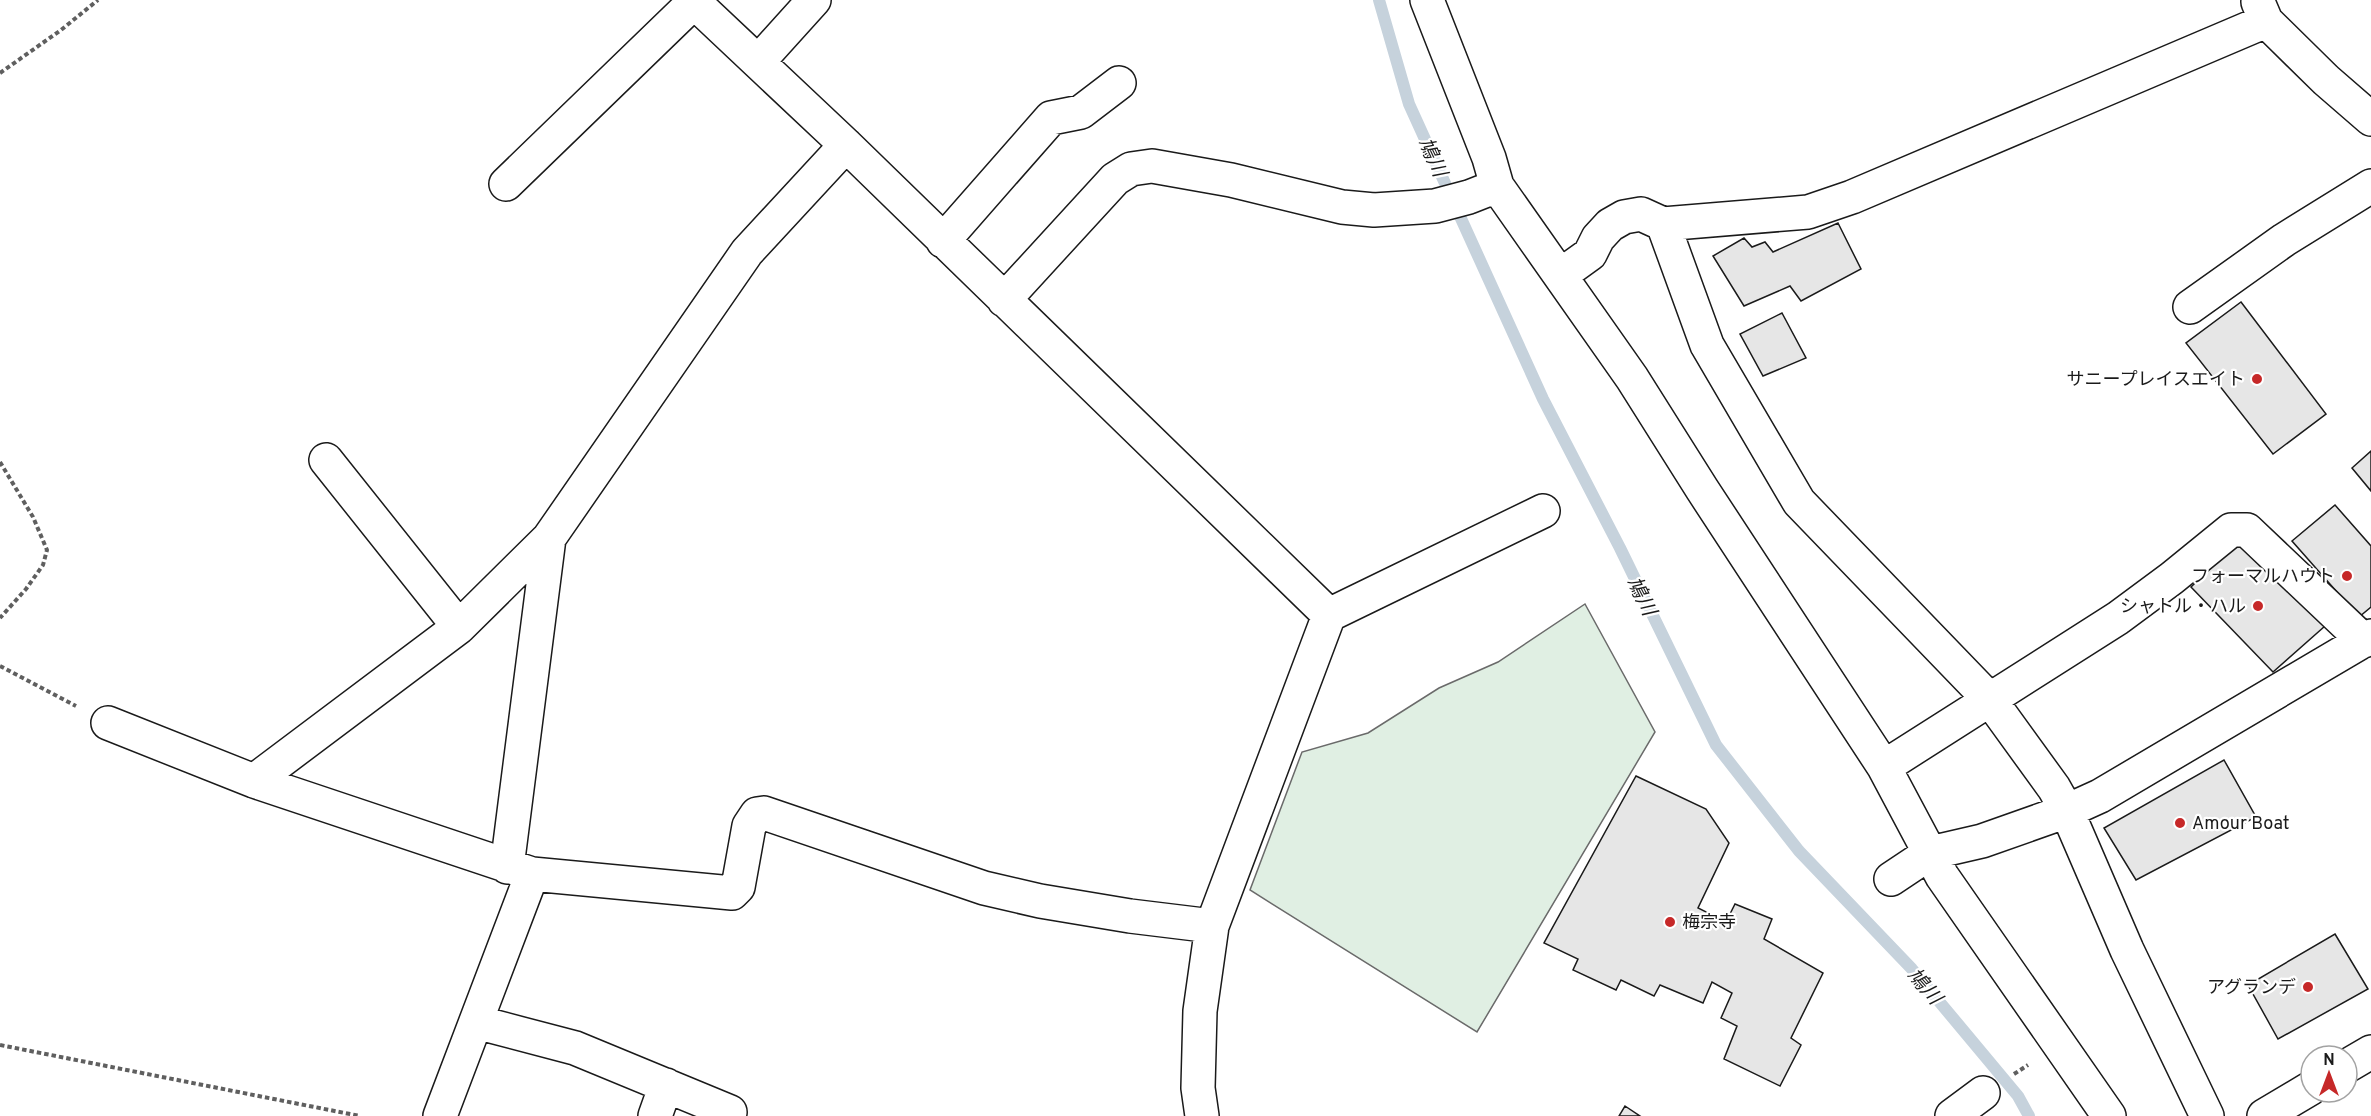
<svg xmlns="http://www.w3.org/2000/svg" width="2371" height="1116" font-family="Overpass,'Noto Sans JP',sans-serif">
<rect width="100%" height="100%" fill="#fff"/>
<path fill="#e0efe3" stroke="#6a6a6a" stroke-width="1.5" d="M1585 604 1655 732 1477 1032 1250 890 1302 752 1368 733 1439 688 1498 662Z"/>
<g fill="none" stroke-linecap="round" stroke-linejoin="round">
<path stroke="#c6d2dc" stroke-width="12" d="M1379 0 1409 104 1543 399 1620 548 1716 745 1799 851 1912 969 2018 1096 2029 1116"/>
</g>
<path fill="#e6e6e6" stroke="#1a1a1a" stroke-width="1.5" d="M1838 223 1861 269 1801 301 1790 286 1744 306 1713 256 1744 238 1752 247 1765 242 1773 252Z
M2241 302 2326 414 2273 454 2186 343Z
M1782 313 1806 358 1763 376 1740 334Z
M2371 451V491L2352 468Z
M2335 505 2371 546V607L2359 617 2292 541Z
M2240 539 2325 626 2273 672 2191 587Z
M2224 760 2256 817 2136 880 2104 828Z
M1636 776 1706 809 1729 843 1698 908 1726 922 1735 904 1772 919 1764 939 1823 973 1791 1038 1801 1045 1780 1086 1724 1059 1737 1026 1721 1018 1732 993 1712 982 1703 1003 1660 985 1654 996 1621 980 1616 990 1573 970 1578 959 1544 943Z
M2335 934 2368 989 2278 1039 2248 985Z
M1625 1106 1640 1116H1619Z"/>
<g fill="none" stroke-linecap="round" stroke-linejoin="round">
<defs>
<path id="minor" d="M692 0 846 145 1329 615 1212 926 1200 1011 1198 1088 1202 1116
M1427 0 1489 158 1497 186 1632 378 1702 489 1884 767 1942 876 2109 1116
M2258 2 2266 21 2326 80 2371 119
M758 62 814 0
M506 184 694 2
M1663 224 1808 212 1852 197 2266 21
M943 241 1051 118 1081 112 1119 83
M1561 275 1590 254 1598 238 1610 225 1624 217 1641 214 1663 224 1707 345 1799 502 1991 701 2054 788 2067 811 2127 950 2207 1116
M1004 300 1115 179 1131 169 1152 166 1231 180 1342 207 1374 210 1435 206 1469 197 1497 186
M2190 307 2284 240 2371 186
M326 460 459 627
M1329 615 1543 511
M108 723 254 781 532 874 732 893 738 887 749 826 757 814 764 813 984 888 1040 901 1130 916 1212 926
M1884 767 2118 618 2172 578 2231 530H2247L2364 641
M254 781 459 627 549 538 747 252 846 145
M507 867 549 538
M1891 879 1930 853 1982 841 2067 811 2100 796 2371 636
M476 1022 575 1048 730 1112
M2347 1066 2371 1052
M440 1116 532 874
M655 1116 666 1085
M1952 1116 1983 1093
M2264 1116 2311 1088"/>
</defs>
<use href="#minor" stroke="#1a1a1a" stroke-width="36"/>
<path stroke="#5f5f5f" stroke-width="4" stroke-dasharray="4.5 3" stroke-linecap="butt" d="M0 73 61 30 98 0
M0 462 33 517 47 550 43 565 26 589 0 618
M0 666 76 706
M0 1045 360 1116
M2014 1074 2028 1065"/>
<use href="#minor" stroke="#fff" stroke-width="33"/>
</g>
<g fill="#c62828" stroke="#fff" stroke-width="2">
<circle cx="2257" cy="379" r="6"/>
<circle cx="2347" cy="576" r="6"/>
<circle cx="2258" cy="606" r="6"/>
<circle cx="2180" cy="823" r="6"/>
<circle cx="1670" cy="922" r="6"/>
<circle cx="2308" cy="987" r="6"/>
</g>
<g text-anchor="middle" stroke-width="4.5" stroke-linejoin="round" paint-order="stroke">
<g font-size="18" fill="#1a1a1a" stroke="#fff" text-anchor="end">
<text x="2245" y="385">サニープレイスエイト</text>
<text x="2335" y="582">フォーマルハウト</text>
<text x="2246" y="612">シャトル・ハル</text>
<text x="2192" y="829" text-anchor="start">Amour Boat</text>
<text x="1682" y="928" text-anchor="start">梅宗寺</text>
<text x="2296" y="993">アグランデ</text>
</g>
<g font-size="20" font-style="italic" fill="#1a1a1a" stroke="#fff">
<text transform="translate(1433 157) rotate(65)" y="7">鳩川</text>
<text transform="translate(1642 596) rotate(63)" y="7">鳩川</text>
<text transform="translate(1925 986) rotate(49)" y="7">鳩川</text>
</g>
</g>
<g transform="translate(2329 1074)"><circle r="28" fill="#ffffff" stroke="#a3a3a3" stroke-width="1.5"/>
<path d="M0-4.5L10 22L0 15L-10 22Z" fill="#c62828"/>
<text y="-9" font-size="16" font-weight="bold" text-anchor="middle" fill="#1a1a1a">N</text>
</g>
</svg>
